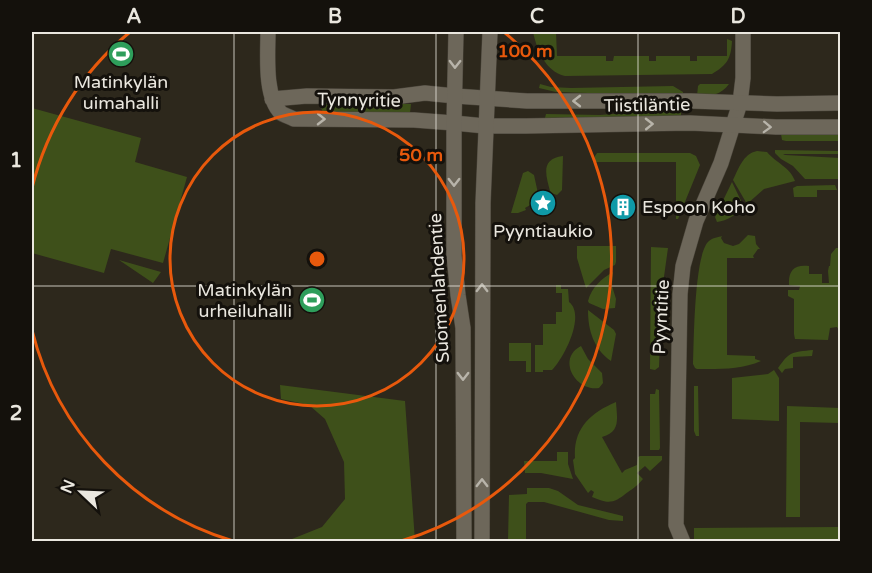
<svg xmlns="http://www.w3.org/2000/svg" width="872" height="573" font-family="'Varela Round',sans-serif">
<rect width="100%" height="100%" fill="#2d281c"/>
<path fill="#3e501a" d="M533 32H556L557 56H606V61H613L614 56H649V61H656V56H690V61H697V56H727V39L732 41C731 59 727 65 712 74L565 76C545 71 537 50 533 32Z
M540 84 551 87 571 88 673 86 683 92V96L556 92 539 88Z
M700 84H729C721 95 711 96 697 96L698 86Z
M324 104H411L410 113 323 112 321 108 322 105Z
M32 108 141 138 135 162 187 177 163 263 111 249 104 273 32 253Z
M649 111H681V116L545 118 546 114 600 115Z
M781 134H840V141H786L782 140Z
M775 150 840 151V154H783L785 155 840 158V179H805L793 166 781 159 775 153Z
M757 151 767 152C776 163 790 167 795 181L764 189 747 204 733 180C739 168 743 154 757 151Z
M597 153H690L696 156 700 165 678 219H676V162H594L595 156Z
M563 156 562 190 557 195 551 193 550 191C546 175 540 159 563 156Z
M528 171 534 175 539 198 538 202 534 206 532 204 525 208 526 210 518 213H511L523 173Z
M732 182 744 207C737 214 727 221 717 222L715 217Z
M835 185 837 190H817V197H794L793 188 797 186Z
M748 235 755 236 756 244 760 249H758L753 256 754 258H727V355L755 356V359L761 361C741 370 718 369 697 369L695 368 693 364C694 343 694 253 709 241 712 238 719 237 722 236L721 238 724 243 733 246 739 244Z
M577 246H616V262L615 265 604 270 586 288 577 258Z
M651 247 668 248 662 291 659 367 655 370 650 369Z
M836 248H840V332L837 327 830 328 828 340 795 339 794 334V299L788 296V290H799L800 286 789 285C788 270 795 264 809 266V274H822V283H829L828 271 829 266H830L831 254Z
M119 260 161 272 153 283Z
M613 272 612 286 616 299 615 308 603 309 589 303 588 301C592 287 601 279 613 272Z
M556 285H561V289H568L569 302C586 315 564 358 552 370H543V372H535V345H543V324H556V312H562V293H556Z
M588 310 614 330 616 334 611 361C594 349 588 331 588 310Z
M509 343H531V372H526V361H509Z
M581 346 588 359 602 373 603 383 599 388C576 392 556 359 581 346Z
M813 350 812 356 793 357V368L785 369 782 373 778 368C781 364 784 359 788 356 794 351 804 351 813 350Z
M774 370 779 378V421L732 419V378L768 374Z
M280 385 405 401 415 541H287L322 527 345 499 344 462 325 419 309 405 281 399Z
M694 386H698L699 436H696L694 431Z
M656 389 659 390 660 448 659 450H650V394H655Z
M616 402C617 418 621 432 602 437L622 473 625 470 637 465 638 457 640 456H662V460L650 471 645 466 637 473 643 479C638 485 634 488 628 492 613 504 609 504 592 497L594 492 591 490 588 493 575 474 573 460 575 458C573 429 590 413 616 402Z
M787 406 840 408V423L800 422V517H786Z
M557 452H568V464L573 479 541 473H525L524 461H557Z
M527 488H549L558 491 578 505 623 516V521L609 520 544 502H528L526 504V541H508L509 495 527 494Z
M840 527V541H694V528Z"/>
<g fill="none" stroke-linecap="round" stroke-linejoin="round">
<defs>
<path id="minor" d="M268 32C268 53 264 97 281 113 284 115 290 117 294 119L414 120 454 123
M272 99 307 96 394 97 425 93 455 96
M683 542 676 525 680 294 683 266 696 221 721 163 740 103 743 78V32"/>
<path id="tertiary" d="M455 96 527 101H691L777 104 840 103
M454 123 485 126H526L690 123 776 127H840"/>
<path id="secondary" d="M456 32 454 123V255L458 295 463 328 464 542
M482 542 483 203 490 32"/>
</defs>
<use href="#minor" stroke="#49443a" stroke-width="16"/>
<use href="#tertiary" stroke="#49443a" stroke-width="16"/>
<use href="#secondary" stroke="#49443a" stroke-width="16"/>
<use href="#minor" stroke="#6d675a" stroke-width="15"/>
<use href="#tertiary" stroke="#6d675a" stroke-width="15"/>
<use href="#secondary" stroke="#6d675a" stroke-width="15"/>
</g>
<defs><path id="oneway-chevron" d="M-2-3.5L2.5 0L-2 3.5" fill="none" stroke-width="1.6" stroke-linecap="round" stroke-linejoin="round" transform="scale(1.5)"/></defs>
<g stroke="#b8b4aa">
<use href="#oneway-chevron" transform="translate(455 64) rotate(91)"/>
<use href="#oneway-chevron" transform="translate(577 101) rotate(-180)"/>
<use href="#oneway-chevron" transform="translate(321 119) rotate(1)"/>
<use href="#oneway-chevron" transform="translate(649 124) rotate(-1)"/>
<use href="#oneway-chevron" transform="translate(767 127) rotate(2)"/>
<use href="#oneway-chevron" transform="translate(454 182) rotate(90)"/>
<use href="#oneway-chevron" transform="translate(482 288) rotate(-90)"/>
<use href="#oneway-chevron" transform="translate(463 376) rotate(90)"/>
<use href="#oneway-chevron" transform="translate(482 483) rotate(-90)"/>
</g>
<path fill="none" stroke="#eae7df" stroke-width="1.5" stroke-opacity="0.55" d="M234 32V542M436 32V542M638 32V542M32 286H840"/>
<g fill="none" stroke="#e8590c" stroke-width="3">
<circle cx="317" cy="259" r="147"/>
<path d="M233 541A294 294 0 0 1 32 330M32 188A294 294 0 0 1 130 32M504 32A294 294 0 0 1 401 541"/>
</g>
<defs>
<symbol id="stadium-disc" viewBox="-11 -11 22 22"><circle r="9.5" fill="#2e9e5b" stroke="#14110c"/><path d="M0-5a6.5 5 0 1 0 0 10a6.5 5 0 1 0 0-10ZM-3.5-1.8h7v3.6h-7Z" fill="#fff"/></symbol>
<symbol id="sight-disc" viewBox="-11 -11 22 22"><circle r="9.5" fill="#0f9aa8" stroke="#14110c"/><path d="M0-6L1.8-2.2L6-1.7L2.9 1.2L3.7 5.4L0 3.3L-3.7 5.4L-2.9 1.2L-6-1.7L-1.8-2.2Z" fill="#fff"/></symbol>
<symbol id="building-disc" viewBox="-11 -11 22 22"><circle r="9.5" fill="#0f9aa8" stroke="#14110c"/><path d="M-4-6H4V6H1V3H-1V6H-4ZM-2.5-4.3h1.7v1.8h-1.7ZM.8-4.3h1.7v1.8H.8ZM-2.5-1h1.7V.8h-1.7ZM.8-1h1.7V.8H.8Z" fill="#fff"/></symbol>
</defs>
<g fill-rule="evenodd">
<use href="#stadium-disc" x="106" y="39" width="30" height="30"/>
<use href="#sight-disc" x="528" y="188" width="30" height="30"/>
<use href="#building-disc" x="608" y="192" width="30" height="30"/>
<use href="#stadium-disc" x="297" y="285" width="30" height="30"/>
</g>
<g text-anchor="middle" stroke-width="6" stroke-linejoin="round" paint-order="stroke">
<g font-size="18" fill="#eae7df" stroke="#14110c">
<text x="121" y="88">Matinkylän<tspan x="121" dy="21">uimahalli</tspan></text>
<text x="642" y="213" text-anchor="start">Espoon Koho</text>
<text x="543" y="237">Pyyntiaukio</text>
<text x="292" y="296" text-anchor="end">Matinkylän<tspan x="292" dy="21">urheiluhalli</tspan></text>
</g>
<g font-size="18" fill="#eae7df" stroke="#14110c">
<text transform="translate(359 100) rotate(1)" y="6">Tynnyritie</text>
<text transform="translate(647 105) rotate(-1)" y="6">Tiistiläntie</text>
<text transform="translate(439 288) rotate(-93)" y="6">Suomenlahdentie</text>
<text transform="translate(661 317) rotate(-87)" y="6">Pyyntitie</text>
</g>
</g>
<circle cx="317" cy="259" r="9" fill="#e8590c" stroke="#14110c" stroke-width="3"/>
<g font-size="18" text-anchor="middle" font-weight="bold" fill="#e8590c" stroke="#14110c" stroke-width="6" stroke-linejoin="round" paint-order="stroke">
<text x="525" y="57">100 m</text>
<text x="421" y="161">50 m</text>
</g>
<rect width="872" height="573" fill="none" stroke="#14110c" stroke-width="66"/>
<g transform="translate(81 492) rotate(293)" stroke="#14110c" stroke-width="4.5" paint-order="stroke">
<path d="M0-4.5L10 22L0 15L-10 22Z" fill="#eae7df"/>
<text y="-9" font-size="16" font-weight="bold" text-anchor="middle" fill="#eae7df">N</text>
</g>
<rect x="33" y="33" width="806" height="507" fill="none" stroke="#eae7df" stroke-width="2"/>
<g font-size="20" text-anchor="middle" font-weight="bold" fill="#eae7df">
<text x="134" y="23">A</text>
<text x="335" y="23">B</text>
<text x="537" y="23">C</text>
<text x="738" y="23">D</text>
<text x="16" y="167">1</text>
<text x="16" y="420">2</text>
</g>
</svg>
